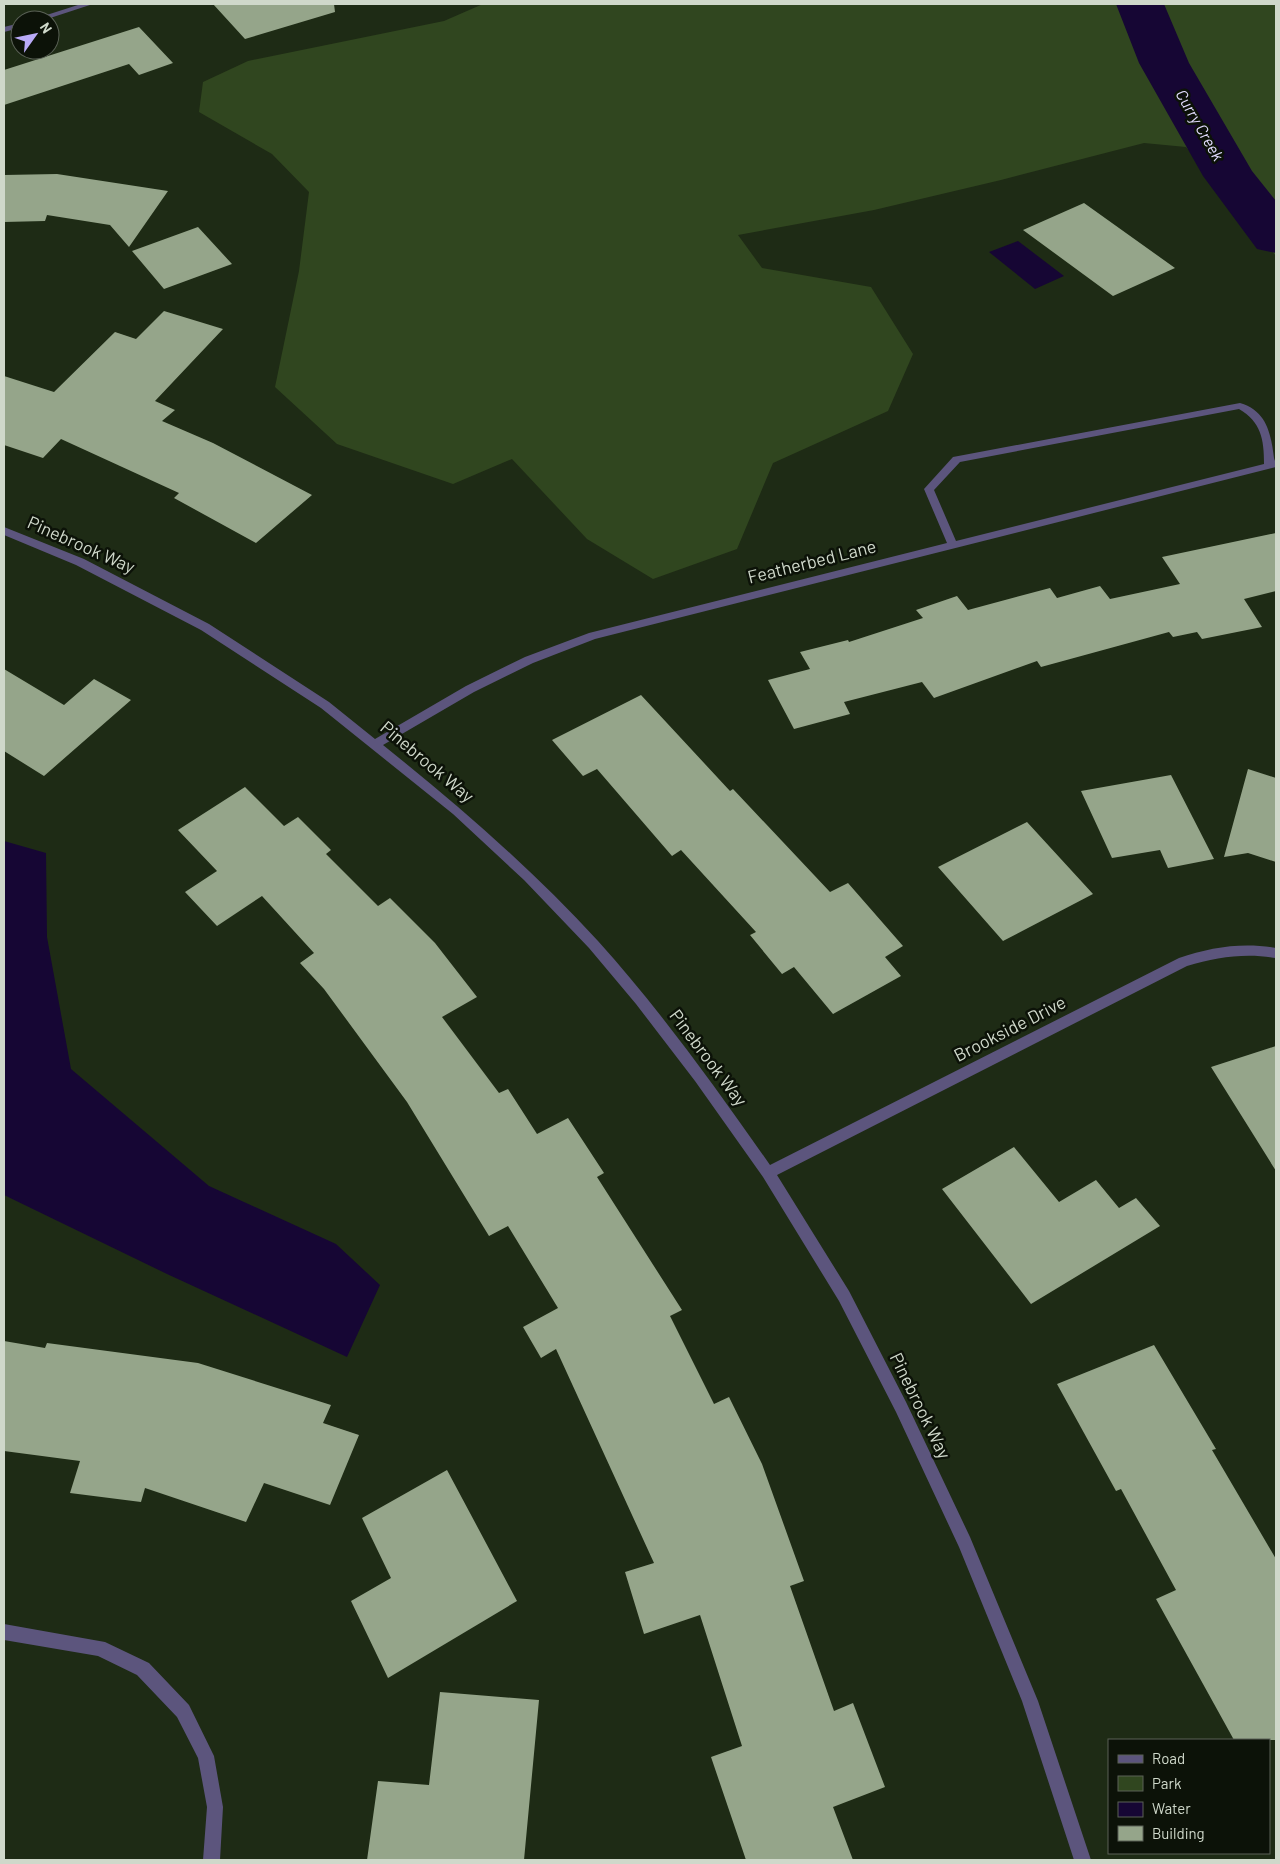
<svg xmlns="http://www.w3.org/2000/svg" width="1280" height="1864" font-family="Barlow,sans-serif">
<rect width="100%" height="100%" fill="#1e2b15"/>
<path fill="#30461f" d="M483 4H1276V256L1186 147 1144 143 1001 180 874 210 738 235 762 268 871 287 913 354 888 411 773 463 737 549 653 579 587 539 512 459 453 484 337 444 275 387 299 271 309 192 272 154 199 112 203 82 248 61 444 21Z"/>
<path fill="#160634" d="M1018 241 1064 276 1035 289 989 252Z
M4 841 46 853 47 937 71 1069 209 1186 336 1244 380 1285 347 1357 167 1274 4 1195Z"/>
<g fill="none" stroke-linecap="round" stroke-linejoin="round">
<path fill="#160634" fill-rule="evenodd" d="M1116 4H1164L1189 63 1252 171 1276 201V253L1257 249 1203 176 1139 63Z"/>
</g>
<path fill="#95a58a" d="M213 4H334L335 12 245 39Z
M139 27 173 63 139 75 129 64 4 105V70Z
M57 174 168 191 129 247 110 225 47 215 45 221 4 222V175Z
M1084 203 1175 268 1113 296 1023 230Z
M198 227 232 264 164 289 132 251Z
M164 311 223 329 155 401 175 410 162 421 213 443 312 495 256 543 174 498 179 493 61 439 43 458 4 445V376L54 392 115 332 136 339Z
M1276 533V591L1244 599 1262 627 1202 639 1197 632 1173 637 1169 632 1041 667 1037 661 934 698 922 682 844 702 850 714 794 729 768 680 810 669 800 652 848 640 849 642 923 618 916 610 957 596 968 610 1050 588 1057 598 1100 586 1110 599 1180 584 1162 557Z
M4 669 64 705 94 679 131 700 44 776 4 751Z
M641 695 730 791 733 789 830 892 848 883 903 946 885 957 901 976 833 1014 794 967 782 974 750 935 756 932 681 850 672 856 597 769 583 776 552 740Z
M1248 769 1276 778V862L1248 853 1224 857Z
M1171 775 1214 859 1168 868 1160 850 1112 858 1081 791Z
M245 787 284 826 298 817 331 850 326 854 378 906 390 898 435 943 477 997 442 1017 499 1093 508 1089 537 1134 568 1118 604 1173 597 1177 682 1310 670 1316 714 1404 729 1397 762 1464 804 1581 790 1586 834 1711 853 1703 885 1787 833 1807 853 1860H746L711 1757 742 1746 700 1615 644 1634 625 1572 654 1563 556 1349 541 1358 523 1327 558 1308 508 1226 489 1236 407 1102 324 989 300 963 314 953 262 896 217 926 185 892 217 871 178 830Z
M1027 822 1093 894 1003 941 938 867Z
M1276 1046V1171L1211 1067Z
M1014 1147 1059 1202 1096 1180 1119 1208 1136 1198 1160 1226 1031 1304 942 1189Z
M4 1341 45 1348 47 1343 198 1363 331 1405 323 1423 359 1435 330 1505 264 1483 246 1522 145 1488 141 1502 70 1493 80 1461 4 1451Z
M1154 1345 1216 1449 1212 1450 1276 1559V1740H1234L1156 1599 1176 1590 1121 1489 1116 1491 1057 1384Z
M447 1470 517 1601 388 1678 351 1601 391 1578 362 1518Z
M440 1692 539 1700 524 1860H367L378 1781 429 1785Z"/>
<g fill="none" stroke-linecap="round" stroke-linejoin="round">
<path fill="#5c557d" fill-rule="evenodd" d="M81 4H93L44 20H31Z
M20 23V28L4 32V27Z
M1240 403C1267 411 1271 434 1274 458 1275 462 1276 461 1276 467L595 639 533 663 474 692 383 745C459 806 532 869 598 941 661 1011 716 1088 770 1165L1179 958C1211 947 1243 942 1276 948V958C1245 953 1217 957 1187 966L777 1175 849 1291 906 1402 970 1537 1038 1701 1091 1860H1074L1022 1701 959 1547 896 1412 839 1301 763 1177 695 1081 636 1004 589 948 524 880 453 814 321 708 201 630 76 565 4 535V527L84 559 209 624 329 702 375 739 466 686 525 657 589 633 947 543 924 489 953 457ZM1239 409C1261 422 1264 439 1264 464L956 541 934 490 960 462Z
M4 1624 105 1642 149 1663 189 1705 214 1756 223 1807 220 1860H203L207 1807 198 1758 177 1717 137 1675 98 1656 4 1640Z"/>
</g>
<g text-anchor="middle" stroke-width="5" stroke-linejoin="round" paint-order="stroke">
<g font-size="16" font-style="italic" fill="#e2dcfe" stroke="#0c1208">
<text transform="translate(1200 125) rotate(60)" y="6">Curry Creek</text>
</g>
<g font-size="18" fill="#cfd8ca" stroke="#0c1208">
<text transform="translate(81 545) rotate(24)" y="6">Pinebrook Way</text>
<text transform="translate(812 562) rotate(-14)" y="6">Featherbed Lane</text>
<text transform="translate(427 762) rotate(40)" y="6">Pinebrook Way</text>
<text transform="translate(1010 1029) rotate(-27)" y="6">Brookside Drive</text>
<text transform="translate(708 1058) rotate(53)" y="6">Pinebrook Way</text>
<text transform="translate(920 1406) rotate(64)" y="6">Pinebrook Way</text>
</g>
</g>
<rect width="1280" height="1864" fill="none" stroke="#cfd8ca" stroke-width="10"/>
<rect x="1108" y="1739" width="162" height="115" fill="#0c1208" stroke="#5a6156"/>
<rect x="1118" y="1755" width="25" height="8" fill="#5c557d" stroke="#5a6156"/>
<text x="1152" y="1764" font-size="15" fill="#cfd8ca">Road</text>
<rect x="1118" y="1776" width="25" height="15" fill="#30461f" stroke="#5a6156"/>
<text x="1152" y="1789" font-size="15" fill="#cfd8ca">Park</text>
<rect x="1118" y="1802" width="25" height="15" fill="#160634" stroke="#5a6156"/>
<text x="1152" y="1814" font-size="15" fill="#cfd8ca">Water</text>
<rect x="1118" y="1826" width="25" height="15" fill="#95a58a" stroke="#5a6156"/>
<text x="1152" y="1839" font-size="15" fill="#cfd8ca">Building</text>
<g transform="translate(35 35) rotate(57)"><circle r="24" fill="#0c1208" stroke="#5a6156"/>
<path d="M0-4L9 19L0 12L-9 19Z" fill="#b9aaf7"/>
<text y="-8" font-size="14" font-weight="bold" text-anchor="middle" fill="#cfd8ca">N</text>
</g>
</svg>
